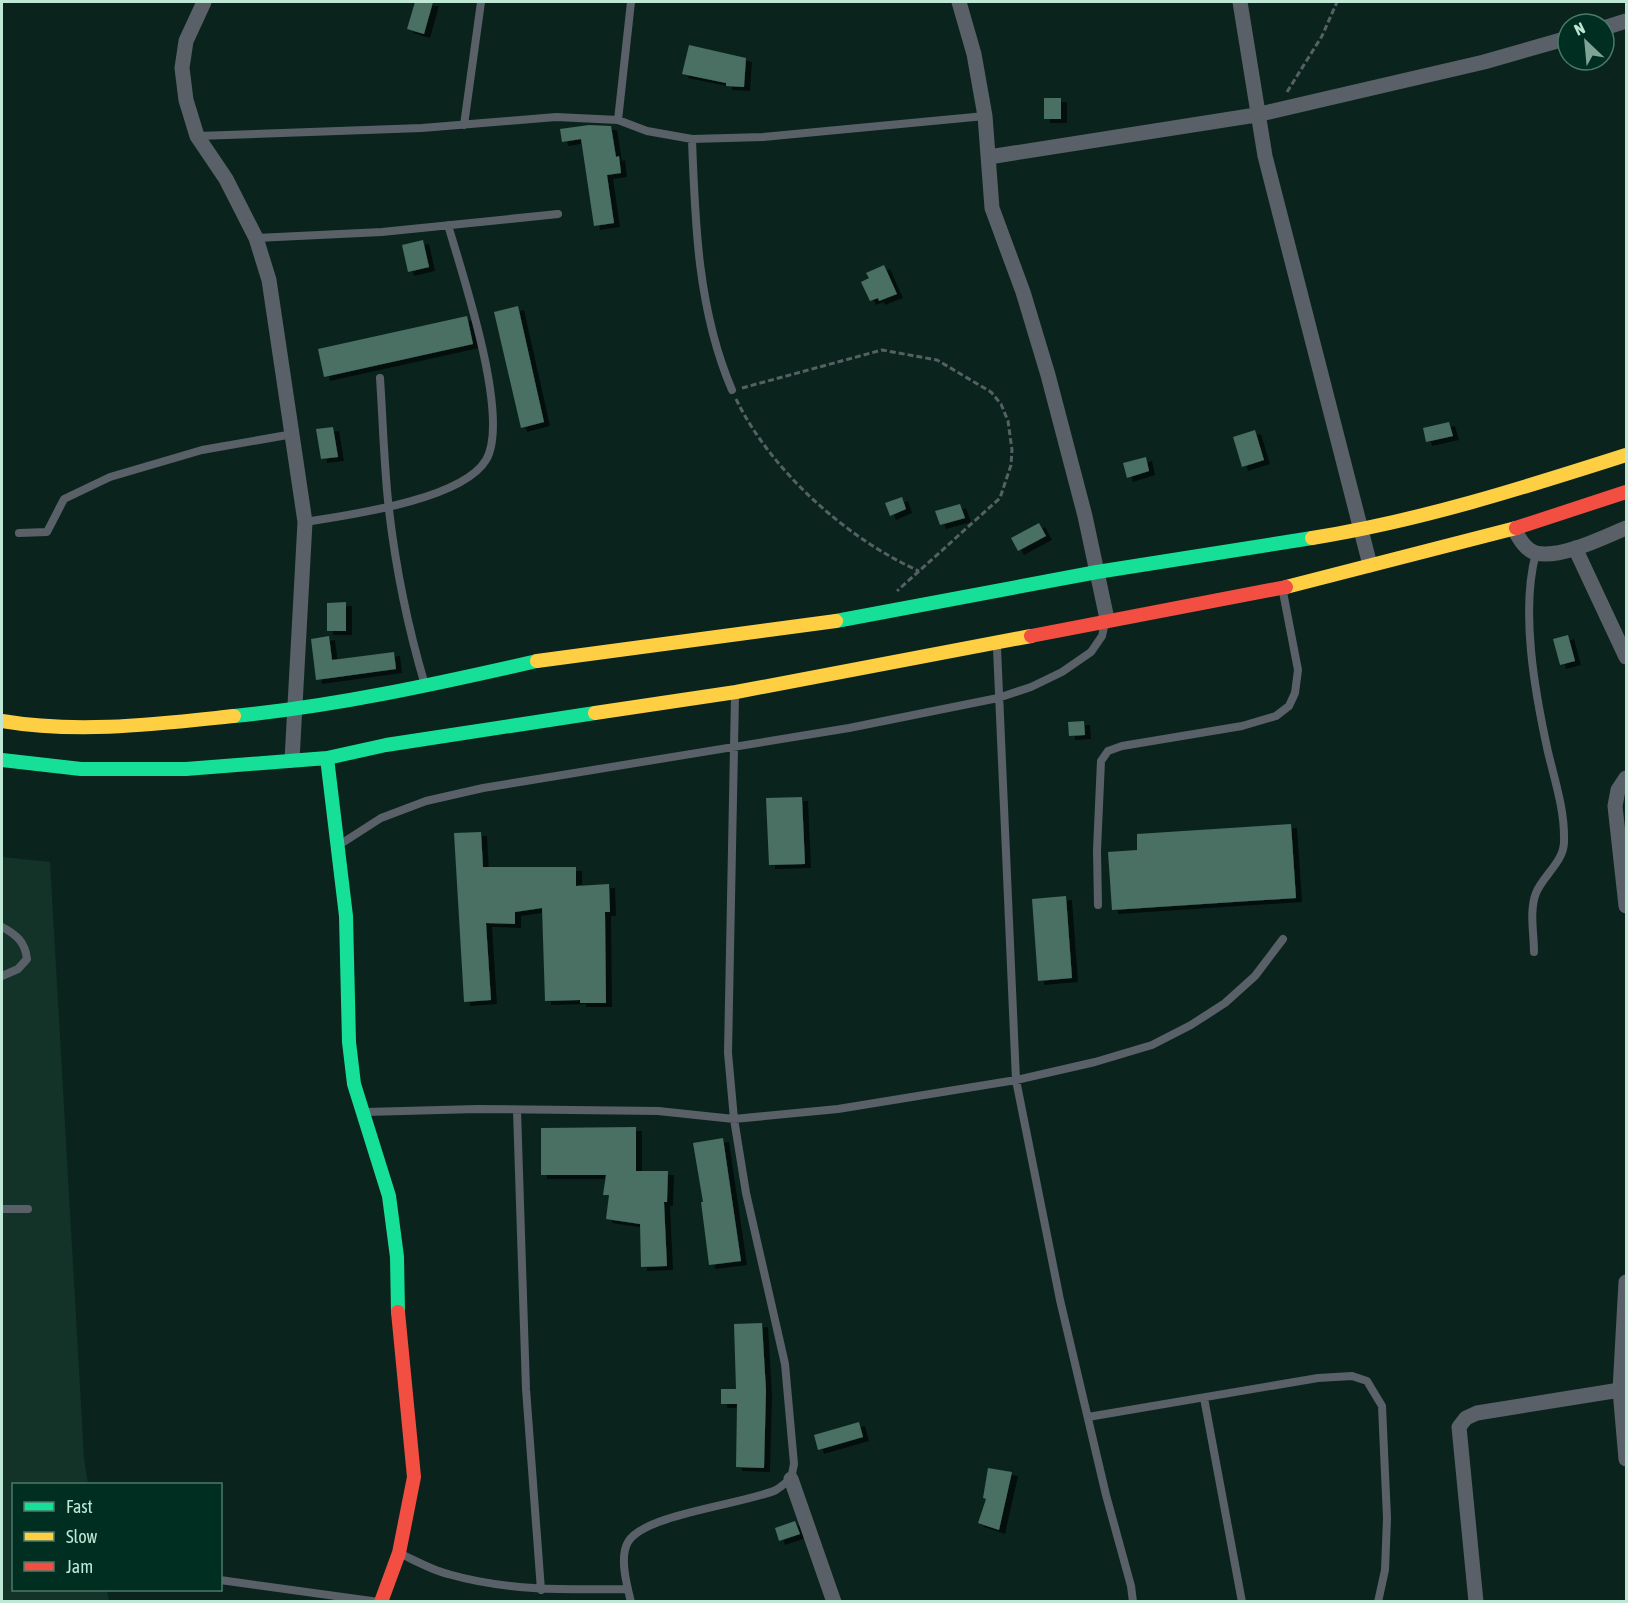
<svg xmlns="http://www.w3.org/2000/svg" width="1628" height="1603" font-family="'Asap Condensed',sans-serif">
<defs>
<filter id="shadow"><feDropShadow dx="6" dy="4" stdDeviation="0" flood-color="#0009"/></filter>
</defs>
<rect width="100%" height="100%" fill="#0a241d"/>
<path fill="#143328" d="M2 857 50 862 84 1458 88 1484H14V1590H107L109 1601H2Z"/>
<path fill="#486f63" filter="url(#shadow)" d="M415 2H433L424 34 407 29Z
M689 45 746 58 744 87 726 86V83L682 74Z
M1044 98H1061V119H1044Z
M589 125 611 126 616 157 619 156 621 173 607 175 614 223 594 226 581 139 562 142 560 129Z
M423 240 429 267 408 272 402 245Z
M884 265 897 294 879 301 878 298 870 301 861 282 869 278 866 273Z
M518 306 544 422 521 428 494 312Z
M467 316 473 344 324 377 318 349Z
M1449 422 1453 436 1426 442 1423 428Z
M333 427 338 457 321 459 316 429Z
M1255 430 1264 460 1242 467 1233 437Z
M1146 457 1149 471 1127 478 1123 463Z
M902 497 906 509 890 516 885 503Z
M960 504 965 518 940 525 935 511Z
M1039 523 1046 536 1018 551 1011 538Z
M346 602V631H327V603Z
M1568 635 1575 661 1560 665 1553 639Z
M329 636 332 660 394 652 396 669 316 680 311 639Z
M1084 721 1085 735 1069 736 1068 722Z
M802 797 805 864 769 865 766 798Z
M1291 824 1296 898 1112 910 1108 852 1137 850V834Z
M481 832 483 867H576V886L609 884 610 912H605L606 1003H580V1000L545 1001 542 908 515 912V924L486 923 491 1000 464 1002 454 833Z
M1066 896 1072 978 1038 981 1032 899Z
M636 1127V1171H668L667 1202H664L667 1266 641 1267 640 1224 606 1219 609 1195H603L606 1175H541V1128Z
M723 1138 741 1261 709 1265 701 1202H703L693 1143Z
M762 1323 766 1390 764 1468 736 1467 737 1404H721V1389H736L734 1324Z
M859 1422 863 1437 818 1450 814 1435Z
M988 1468 1012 1472 999 1530 978 1523 986 1499 983 1498Z
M795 1521 800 1534 779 1541 775 1528Z"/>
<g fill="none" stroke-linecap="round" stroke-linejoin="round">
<path stroke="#556063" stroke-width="3" stroke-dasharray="6 3" stroke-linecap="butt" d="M1287 92 1322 36 1337 2
M742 388 882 350 937 360 991 392 1001 404 1008 421 1012 450 1011 465 1000 498 897 591
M736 399C771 471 847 539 919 571"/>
<path stroke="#5a6068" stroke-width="8" d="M618 120 631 2
M464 125 481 2
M197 136 422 128 556 117 618 120 647 131 692 139 763 137 985 116
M692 139C695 224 698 311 732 390
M256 238 382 232 558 214
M380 378C383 422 384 467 389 510 396 570 408 628 425 685
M305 522C349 515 462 500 486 460 511 418 462 273 448 225
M19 533 47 532 64 499 110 477 202 450 293 434
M997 648 1016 1080 1060 1300 1106 1495 1131 1586 1133 1602
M339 845 381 818 426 801 483 788 849 728 998 698 1031 687 1062 672 1091 652 1102 636 1104 627
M1098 905 1097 850 1101 761 1108 751 1122 746 1242 726 1276 716 1289 706 1295 693 1298 670 1283 592
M2 927C17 935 25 942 27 959L18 969 2 976
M1534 952C1534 933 1529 911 1536 893 1543 876 1564 861 1564 842 1565 811 1555 781 1548 752 1535 693 1520 611 1536 553
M517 1110 526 1389 541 1590
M366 1112 477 1109 658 1111 734 1119 838 1109 1016 1080 1095 1062 1152 1045 1191 1025 1225 1003 1255 976 1283 939
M2 1209H28
M1204 1398 1242 1602
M1088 1417 1318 1378 1352 1376 1367 1381 1382 1406 1387 1518 1385 1570 1378 1602
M401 1554C416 1561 432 1570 448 1574 507 1591 567 1590 628 1589
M220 1580 379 1602
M631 1602C627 1586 619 1557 628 1542 644 1514 745 1504 776 1490 781 1487 786 1482 791 1479L794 1464 785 1364 746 1193 734 1119 728 1053 735 696"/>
<path stroke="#5a6068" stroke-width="15" d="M204 2 186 41 182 68 186 100 197 136 226 179 256 238 269 280 305 522 292 760
M959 2 974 54 985 116 992 208 1023 292 1048 375 1085 516 1107 619
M1240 2 1265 156 1370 565
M1604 28 1626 21
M989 157 1256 115 1484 62 1568 38
M1514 529C1519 538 1525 550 1536 553 1561 559 1604 537 1626 528
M1575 548 1626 657
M1626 778 1618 790 1615 806 1626 906
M1626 1282 1620 1390 1626 1459
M791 1479 834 1602
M1476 1602 1459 1427 1466 1418 1477 1413 1620 1390"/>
<path stroke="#16e098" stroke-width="14" d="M836 621 1097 572 1312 538
M234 716C336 706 436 684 537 661
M327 758 346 916 349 1042 354 1084 389 1196 397 1257 398 1312
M2 760 81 769H186L327 758 386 745 595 713"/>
<path stroke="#ffcf43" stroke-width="14" d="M1312 538C1419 521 1523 488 1626 455
M1286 587 1516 528
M537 661 836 621
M595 713 736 692 1031 636
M2 721C79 734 157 724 234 716"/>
<path stroke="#f24e42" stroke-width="14" d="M1516 528 1626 492
M1031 636 1286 587
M381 1602 399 1553 414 1477 398 1312"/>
</g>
<rect width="1628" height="1603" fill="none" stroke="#bee7d6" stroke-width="6"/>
<rect x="12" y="1483" width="210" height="108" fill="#002f22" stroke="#4c796a" stroke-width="1.5"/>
<rect x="24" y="1502" width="30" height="9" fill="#16e098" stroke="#4c796a" stroke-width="1.5"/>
<text x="66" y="1513" font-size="18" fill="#bee7d6">Fast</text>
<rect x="24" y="1532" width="30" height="9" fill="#ffcf43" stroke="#4c796a" stroke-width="1.5"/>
<text x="66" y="1543" font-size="18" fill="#bee7d6">Slow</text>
<rect x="24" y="1562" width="30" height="9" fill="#f24e42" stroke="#4c796a" stroke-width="1.5"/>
<text x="66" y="1573" font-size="18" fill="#bee7d6">Jam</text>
<g transform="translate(1586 42) rotate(334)"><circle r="28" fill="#002f22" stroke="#4c796a" stroke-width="1.5"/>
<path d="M0-4.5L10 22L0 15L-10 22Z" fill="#7fa395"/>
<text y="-9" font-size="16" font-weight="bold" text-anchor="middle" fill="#bee7d6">N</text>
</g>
</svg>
